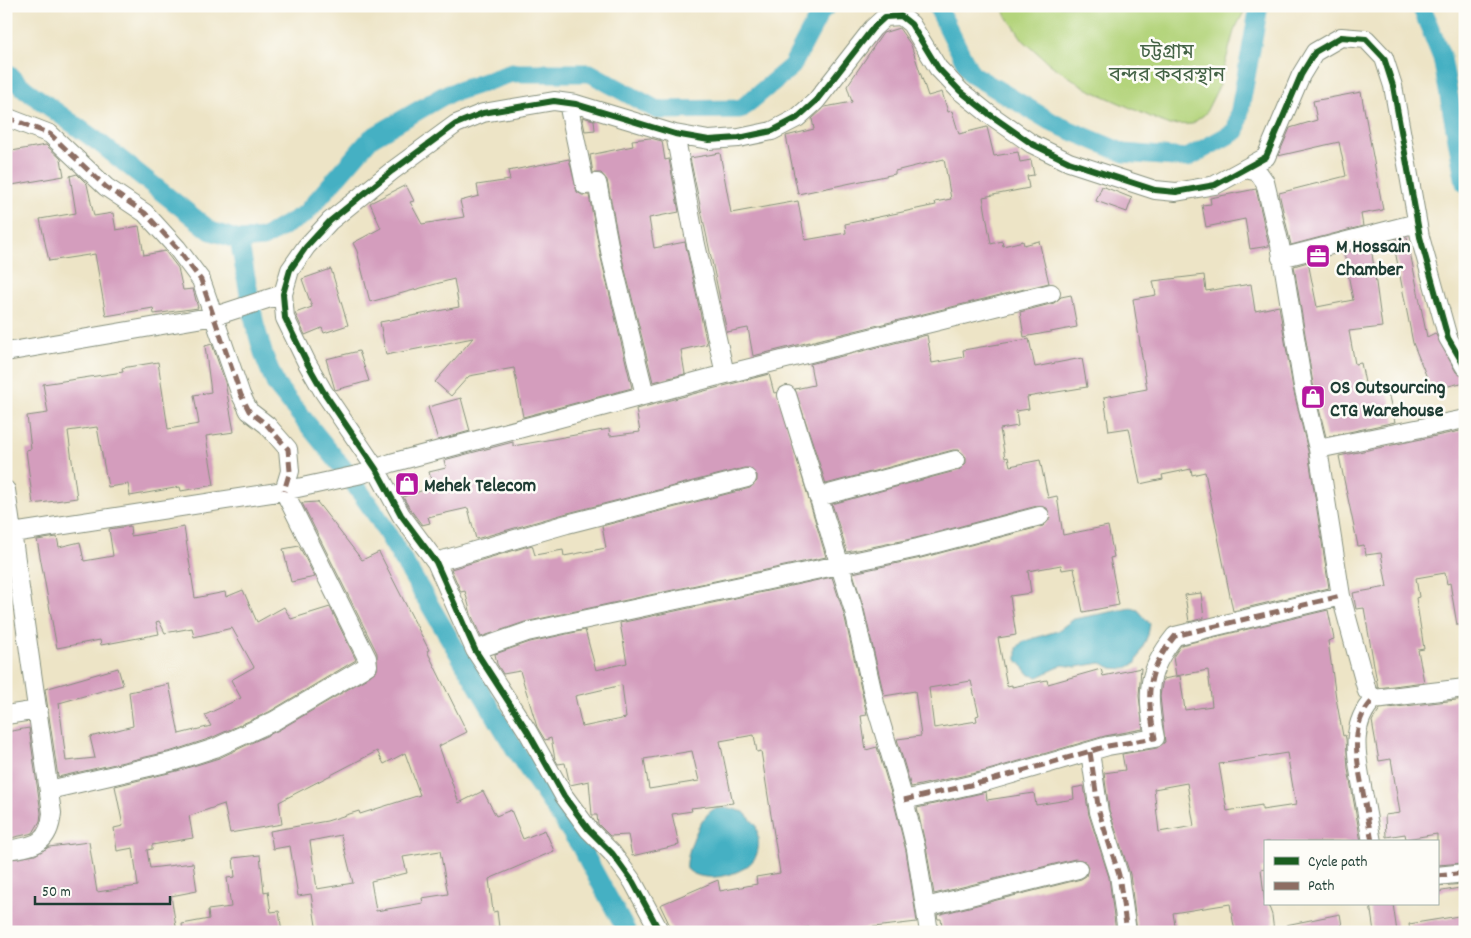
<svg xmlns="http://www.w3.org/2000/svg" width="1471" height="938" font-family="Dekko,'Noto Sans Bengali',sans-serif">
<rect width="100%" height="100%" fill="#fdfcf7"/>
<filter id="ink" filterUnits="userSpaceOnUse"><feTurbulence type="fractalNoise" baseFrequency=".02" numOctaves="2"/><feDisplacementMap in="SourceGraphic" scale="10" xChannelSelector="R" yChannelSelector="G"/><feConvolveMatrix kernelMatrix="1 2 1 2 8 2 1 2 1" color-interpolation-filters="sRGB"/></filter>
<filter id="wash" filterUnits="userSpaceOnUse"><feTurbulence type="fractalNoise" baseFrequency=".0096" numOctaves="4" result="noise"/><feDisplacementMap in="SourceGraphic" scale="20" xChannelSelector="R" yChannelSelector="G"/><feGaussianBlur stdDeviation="1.12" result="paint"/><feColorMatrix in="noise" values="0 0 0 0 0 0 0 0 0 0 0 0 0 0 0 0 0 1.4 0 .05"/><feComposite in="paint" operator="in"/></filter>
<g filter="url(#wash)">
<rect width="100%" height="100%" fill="#ede4c6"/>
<path fill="#b4d47c" stroke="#6a8858" d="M1000 6H1247L1234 31 1219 86 1205 114 1192 124 1169 125 1088 89 1051 65 1023 40Z"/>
<path fill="#45b0c3" stroke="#32767c" d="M1131 608 1138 610 1150 624 1148 635 1136 663 1125 669 1112 668 1101 663 1076 667 1063 665 1038 677 1030 675 1017 660V648L1022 642 1057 631 1074 619Z
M730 808 744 812 756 825C758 835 760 847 756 856 746 876 702 885 687 869 685 854 700 816 714 809 719 808 726 808 730 808Z"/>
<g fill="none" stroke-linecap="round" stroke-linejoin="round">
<path stroke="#45b0c3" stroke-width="19" d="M937 6 971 74 1055 124 1124 153 1187 158 1236 131 1259 6
M1421 6 1442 58 1465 183
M6 72 26 90 101 144 211 231 239 240 263 238 305 214 371 138 443 96 512 73H590L657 110 741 109 792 66 821 11 827 6
M239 240 255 325 264 356 276 385 343 468 377 516 519 756 579 844 627 932"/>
</g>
<g id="blocks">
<path fill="#d49dbd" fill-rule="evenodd" d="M899 28 911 45 928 96 942 92 948 112 952 111 959 134 987 127 994 156 1018 152 1020 162 1031 160 1034 175 1027 176 1029 188 983 197 991 244 1002 241 1003 246 1023 241 1024 245 1039 241 1049 283 753 356 748 328 727 332 690 158 720 153 731 213 798 201 805 240 846 233 845 224 936 205 935 202 951 199 944 159 895 171V174L798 194 786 136 814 129 812 119 825 107 852 102 847 86 883 33Z
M1361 92 1383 210 1361 214 1363 226 1291 245 1279 193 1346 176 1339 142 1278 156 1290 128 1317 120 1313 101Z
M582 117 594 120 595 130 585 131Z
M650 138 662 141 665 160 669 159 679 212 649 218 654 248 685 242 707 344 681 350 685 374 653 382 621 254 607 180 601 173H593L590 155 633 146 632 140Z
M46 145 61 159 64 176 6 186V152Z
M569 159 577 192 582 195H589L601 258 632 388 523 417 514 368 469 376 451 396 435 382 473 338 386 355 380 322 459 307 454 279 370 302 357 251 353 243 381 228 370 203 406 185 414 201 410 202 422 224 464 217 460 201 479 196 477 185 510 180 508 171Z
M77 174 87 184 94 216 113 213 116 230 139 226 144 255 165 251 178 268 183 290 193 289 198 308 154 314 153 308 106 316 95 254 49 261 40 219 76 213 70 176Z
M1102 186 1132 198 1127 212 1096 201Z
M1256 189 1269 246 1250 249 1245 219 1206 227 1202 205 1211 204 1210 198Z
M1407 237 1427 337 1435 333 1456 372 1465 378V382L1432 390 1413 343 1393 240Z
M1371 246 1382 327 1349 331 1355 364 1361 363 1366 388 1386 384 1395 422 1326 437 1313 384 1294 266 1308 262 1317 307 1353 300 1344 253Z
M331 269 348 325 324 333 322 328 305 335 295 313 312 307 302 279Z
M1204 275 1206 291 1251 284 1255 311 1279 306 1293 388 1308 451 1329 588 1233 611 1205 472 1192 475 1191 469 1162 475 1163 479 1140 484 1129 428 1109 431 1104 397 1147 389 1133 299 1156 295 1153 281Z
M1071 295 1077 327 1024 337 1020 312 1054 303 1061 297Z
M927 335 932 363 964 357 963 350 1029 339 1035 367 1082 358 1087 387 1027 397 1029 409 1016 411 1018 426 1000 429 1005 458 1008 457 1010 466 1040 460 1048 498 1057 496 1063 535 1108 526 1114 557 1110 558 1119 605 1083 612 1074 568 1062 570 1061 565 1028 571 1031 593 1010 596 1016 635 998 638 1007 686 1012 685V687L1047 680 1048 684 1101 669 1103 676 1141 668 1139 696 1143 729 1105 736 985 771 911 787 897 739 921 736 915 691 884 696 864 609 853 573 921 558 1043 526 1050 518 1047 508 1037 506 916 538 847 552 832 504 959 470 966 463V457L959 450H953L826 484 795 389 814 385 810 364ZM971 681 979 715 976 716 977 721 934 728 929 688Z
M212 344 225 382 234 432 206 436 214 485 181 491 180 487 130 496 128 484 108 487 97 427 68 431 77 498 33 504 26 450 31 449 27 416 48 413 43 384 123 372 122 368 158 362 168 429 199 424 194 395 211 392 205 346Z
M359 351 369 381 335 390 326 359Z
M769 374 774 393 777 392 826 557 525 622 481 637 471 614 465 591 461 592 451 569 532 545 535 555 563 550 564 556 606 548 602 526 750 488 757 481V475L750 468H744L564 514 476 539 468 508 428 517 430 523 422 525 410 509 403 497 433 487 429 472 446 468 444 460 513 442V446L609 429 610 436 640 432 636 409Z
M461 398 470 431 438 440 428 407Z
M1465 430V625H1457L1450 583 1447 584 1445 573 1416 578 1419 597 1416 598 1424 649 1418 650 1424 682 1378 688 1364 608 1356 609 1353 593 1387 587 1381 553 1366 555 1364 545 1358 546 1339 456Z
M317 502 362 560 379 552 429 650 427 651 467 732 439 746 459 803 483 791 496 816 511 810 523 839 545 830 554 851 489 879 493 912 497 911 499 927 470 932H317L311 894 298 896 290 846 273 849 270 831 327 821 359 811 360 814 420 795 405 753 384 764 377 751 279 802 282 824 230 833 224 804 189 816 193 838 152 845V849L147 850 150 868 193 863 197 891 171 896 177 932H92L91 928 55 932H6V860L35 855 49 847 89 842 97 892 138 886 133 848 117 851 114 828 123 826 115 786 177 771 219 758 279 730 367 678 377 670V653L302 503ZM341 835 353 883 317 889 310 841ZM440 851 448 894 422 898 423 903 376 911 371 881 407 873 403 857Z
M130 526 131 536 184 527 195 598 225 592 226 597 243 590 257 622 284 607 291 619 330 607 356 660 269 712 211 738 172 751 58 777 45 689 118 668 123 685 59 703 66 761 95 758 90 737 133 726 129 692 169 684 179 734 211 726 205 715 241 698 231 680 254 667 232 628 194 637 192 628 165 633 159 621 156 622 159 634 101 645 100 640 57 648 37 540 57 537 59 547 80 542 84 561 113 556 109 529Z
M299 546 315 577 291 582 283 549Z
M832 577 844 614 867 715 861 716 866 750 877 747 894 803 906 851 917 922 831 932H811L810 927 781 932H673L660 905 718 880 720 891 757 884 756 877 780 873 761 751 757 752 754 735 720 741 733 803 691 808 692 811 672 814 679 845 632 856 628 835 610 836 598 824 597 815H592L589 781 570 785 565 763 558 764 555 759 551 738 545 740 537 727 520 671 503 674 497 664 495 654 530 642 585 630 596 670 627 663 620 623ZM622 685 626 718 582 727 575 696ZM692 751 699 781 649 789 644 759Z
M1201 593 1204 618 1189 622 1185 595Z
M1328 610 1334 639 1328 641 1336 698 1343 736 1345 735 1346 739 1348 769 1361 842H1265V868L1261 869 1265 904H1268L1272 915 1274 932H1235L1230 904 1173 913 1176 932H1137L1130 874 1109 810 1104 773 1125 770 1122 754 1157 748 1165 742 1160 696 1163 679 1180 676 1185 710 1212 706 1208 670 1176 676 1173 657 1181 645ZM1287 753 1296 805 1262 810V805L1227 811 1219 764ZM1187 783 1194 826 1159 832 1154 789Z
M1465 699V863L1437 865V834L1406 839 1405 834 1386 837 1385 815 1400 813 1391 759 1379 761 1372 721 1380 709Z
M29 728 41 813 40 821 33 833 6 839V732Z
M1084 786 1089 815 1109 877 1116 932H943L941 919H938L937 915 1081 879 1086 876 1088 867 1085 861 1075 859 934 894 926 847 917 808 986 792 987 800 1034 793 1036 805 1074 799 1073 788Z
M260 855 264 892 268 891 271 912 279 911 282 932H183L182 924 209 919 208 910 231 907 227 878 235 877 233 858Z
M1465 884V887L1437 892V886Z
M1370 904H1393L1397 932H1374Z
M1340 914 1343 932H1287L1286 925Z
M1465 915V932H1410L1409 924Z"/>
</g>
</g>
<g filter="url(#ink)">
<use href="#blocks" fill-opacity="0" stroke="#86907d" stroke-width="1"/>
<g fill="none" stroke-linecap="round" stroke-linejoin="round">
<defs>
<path id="minor" d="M568 103 585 185 597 183 598 187 611 256 645 395
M6 117 50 134 106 187 145 213 177 248 201 280 241 395 249 411 267 425 288 449 290 471 284 491
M675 134 695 240 725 374
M1246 169 1258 172 1265 182 1280 245 1303 386 1318 449 1341 596 1367 691 1374 699
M1281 258 1417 223
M6 352 215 316 283 294
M787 395 854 611 875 703 904 800 916 849 929 932
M1318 449 1465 419
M6 490 52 813C49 845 34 846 6 850
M284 491 362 474 391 463 714 377 1051 293
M818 497 956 460
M6 534 284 491 367 658 368 665 362 669 274 721 215 748 175 761 49 790
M436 562 567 524 747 478
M475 650 527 632 918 548 1040 516
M6 715 38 710
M1090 752 1099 812 1119 875 1127 932
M904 800 988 781 1108 746 1155 738C1146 693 1146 672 1175 636L1341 596
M1372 842C1369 825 1366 809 1363 792 1357 759 1348 725 1374 699L1465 688
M1437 876 1465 873
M926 907 1078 869
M660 932 633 882 612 853 589 830 564 796 528 732 475 650 436 562 401 515 376 469 323 391 307 363 285 318 283 294 290 270 306 247 330 221 392 171 456 124 483 113 554 101 576 104 675 134 709 140 739 138 772 131 797 118 816 101 873 28 885 17 901 16 911 24 938 68 960 91 989 114 1032 144 1069 162 1155 190 1176 192 1215 185 1266 157 1301 75 1315 52 1341 37 1366 39 1384 58 1393 86 1420 237 1448 338 1465 367"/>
</defs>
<use href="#minor" stroke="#86907d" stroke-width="20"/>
<use href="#minor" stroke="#fff" stroke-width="18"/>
<path stroke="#8d6e63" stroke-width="5" stroke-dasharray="10 5" stroke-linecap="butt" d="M6 117 50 134 106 187 145 213 177 248 201 280 241 395 249 411 267 425 288 449 290 471 284 491
M1090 752 1099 812 1119 875 1127 932
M904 800 988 781 1108 746 1155 738C1146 693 1146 672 1175 636L1341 596
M1372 842C1369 825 1366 809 1363 792 1357 759 1348 725 1374 699
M1437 876 1465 873"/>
<defs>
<path id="cycleway" d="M660 932 633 882 612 853 589 830 564 796 528 732 475 650 436 562 401 515 376 469 323 391 307 363 285 318 283 294 290 270 306 247 330 221 392 171 456 124 483 113 554 101 576 104 675 134 709 140 739 138 772 131 797 118 816 101 873 28 885 17 901 16 911 24 938 68 960 91 989 114 1032 144 1069 162 1155 190 1176 192 1215 185 1266 157 1301 75 1315 52 1341 37 1366 39 1384 58 1393 86 1420 237 1448 338 1465 367"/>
</defs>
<use href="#cycleway" stroke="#fdfcf7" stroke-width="9"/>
<use href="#cycleway" stroke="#1b5e20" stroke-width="6"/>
</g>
</g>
<defs>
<symbol id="office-square" viewBox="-11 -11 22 22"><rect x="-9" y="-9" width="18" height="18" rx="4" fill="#b5179e" stroke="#fdfcf7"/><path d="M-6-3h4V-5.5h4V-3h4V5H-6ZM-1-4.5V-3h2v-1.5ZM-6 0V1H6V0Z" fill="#fff"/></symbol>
<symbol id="shop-square" viewBox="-11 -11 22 22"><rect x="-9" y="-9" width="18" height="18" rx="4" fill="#b5179e" stroke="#fdfcf7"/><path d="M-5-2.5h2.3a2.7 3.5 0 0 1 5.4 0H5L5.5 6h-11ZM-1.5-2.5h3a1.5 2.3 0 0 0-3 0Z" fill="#fff"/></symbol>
</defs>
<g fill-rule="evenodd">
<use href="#office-square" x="1304" y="242" width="28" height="28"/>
<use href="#shop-square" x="1299" y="383" width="28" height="28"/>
<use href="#shop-square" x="393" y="470" width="28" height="28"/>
</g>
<g text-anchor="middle" stroke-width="5" stroke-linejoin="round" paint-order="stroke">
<g font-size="20" fill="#446346" stroke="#fdfcf7">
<text x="1167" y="58">চট্টগ্রাম<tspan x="1167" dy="23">বন্দর কবরস্থান</tspan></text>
</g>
<g font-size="20" font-weight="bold" fill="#1f3d34" stroke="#fdfcf7" text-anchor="start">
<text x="1336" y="252">M Hossain<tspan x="1336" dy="23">Chamber</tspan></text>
<text x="1330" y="393">OS Outsourcing<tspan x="1330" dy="23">CTG Warehouse</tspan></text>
<text x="424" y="491">Mehek Telecom</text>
</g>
</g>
<rect width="1471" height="938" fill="none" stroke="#fdfcf7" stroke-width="25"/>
<rect x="1264" y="840" width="175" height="65" fill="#fdfcf7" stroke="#a4b0a9"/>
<rect x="1274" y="857" width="25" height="8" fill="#1b5e20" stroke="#a4b0a9"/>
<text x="1308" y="866" font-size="15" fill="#1f3d34">Cycle path</text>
<rect x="1274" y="882" width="25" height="8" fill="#8d6e63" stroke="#a4b0a9"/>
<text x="1308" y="890" font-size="15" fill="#1f3d34">Path</text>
<path d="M35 896v8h135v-8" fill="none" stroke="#1f3d34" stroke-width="2.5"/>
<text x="42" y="896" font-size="15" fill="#1f3d34" stroke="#fdfcf7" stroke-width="4" paint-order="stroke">50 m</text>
</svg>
